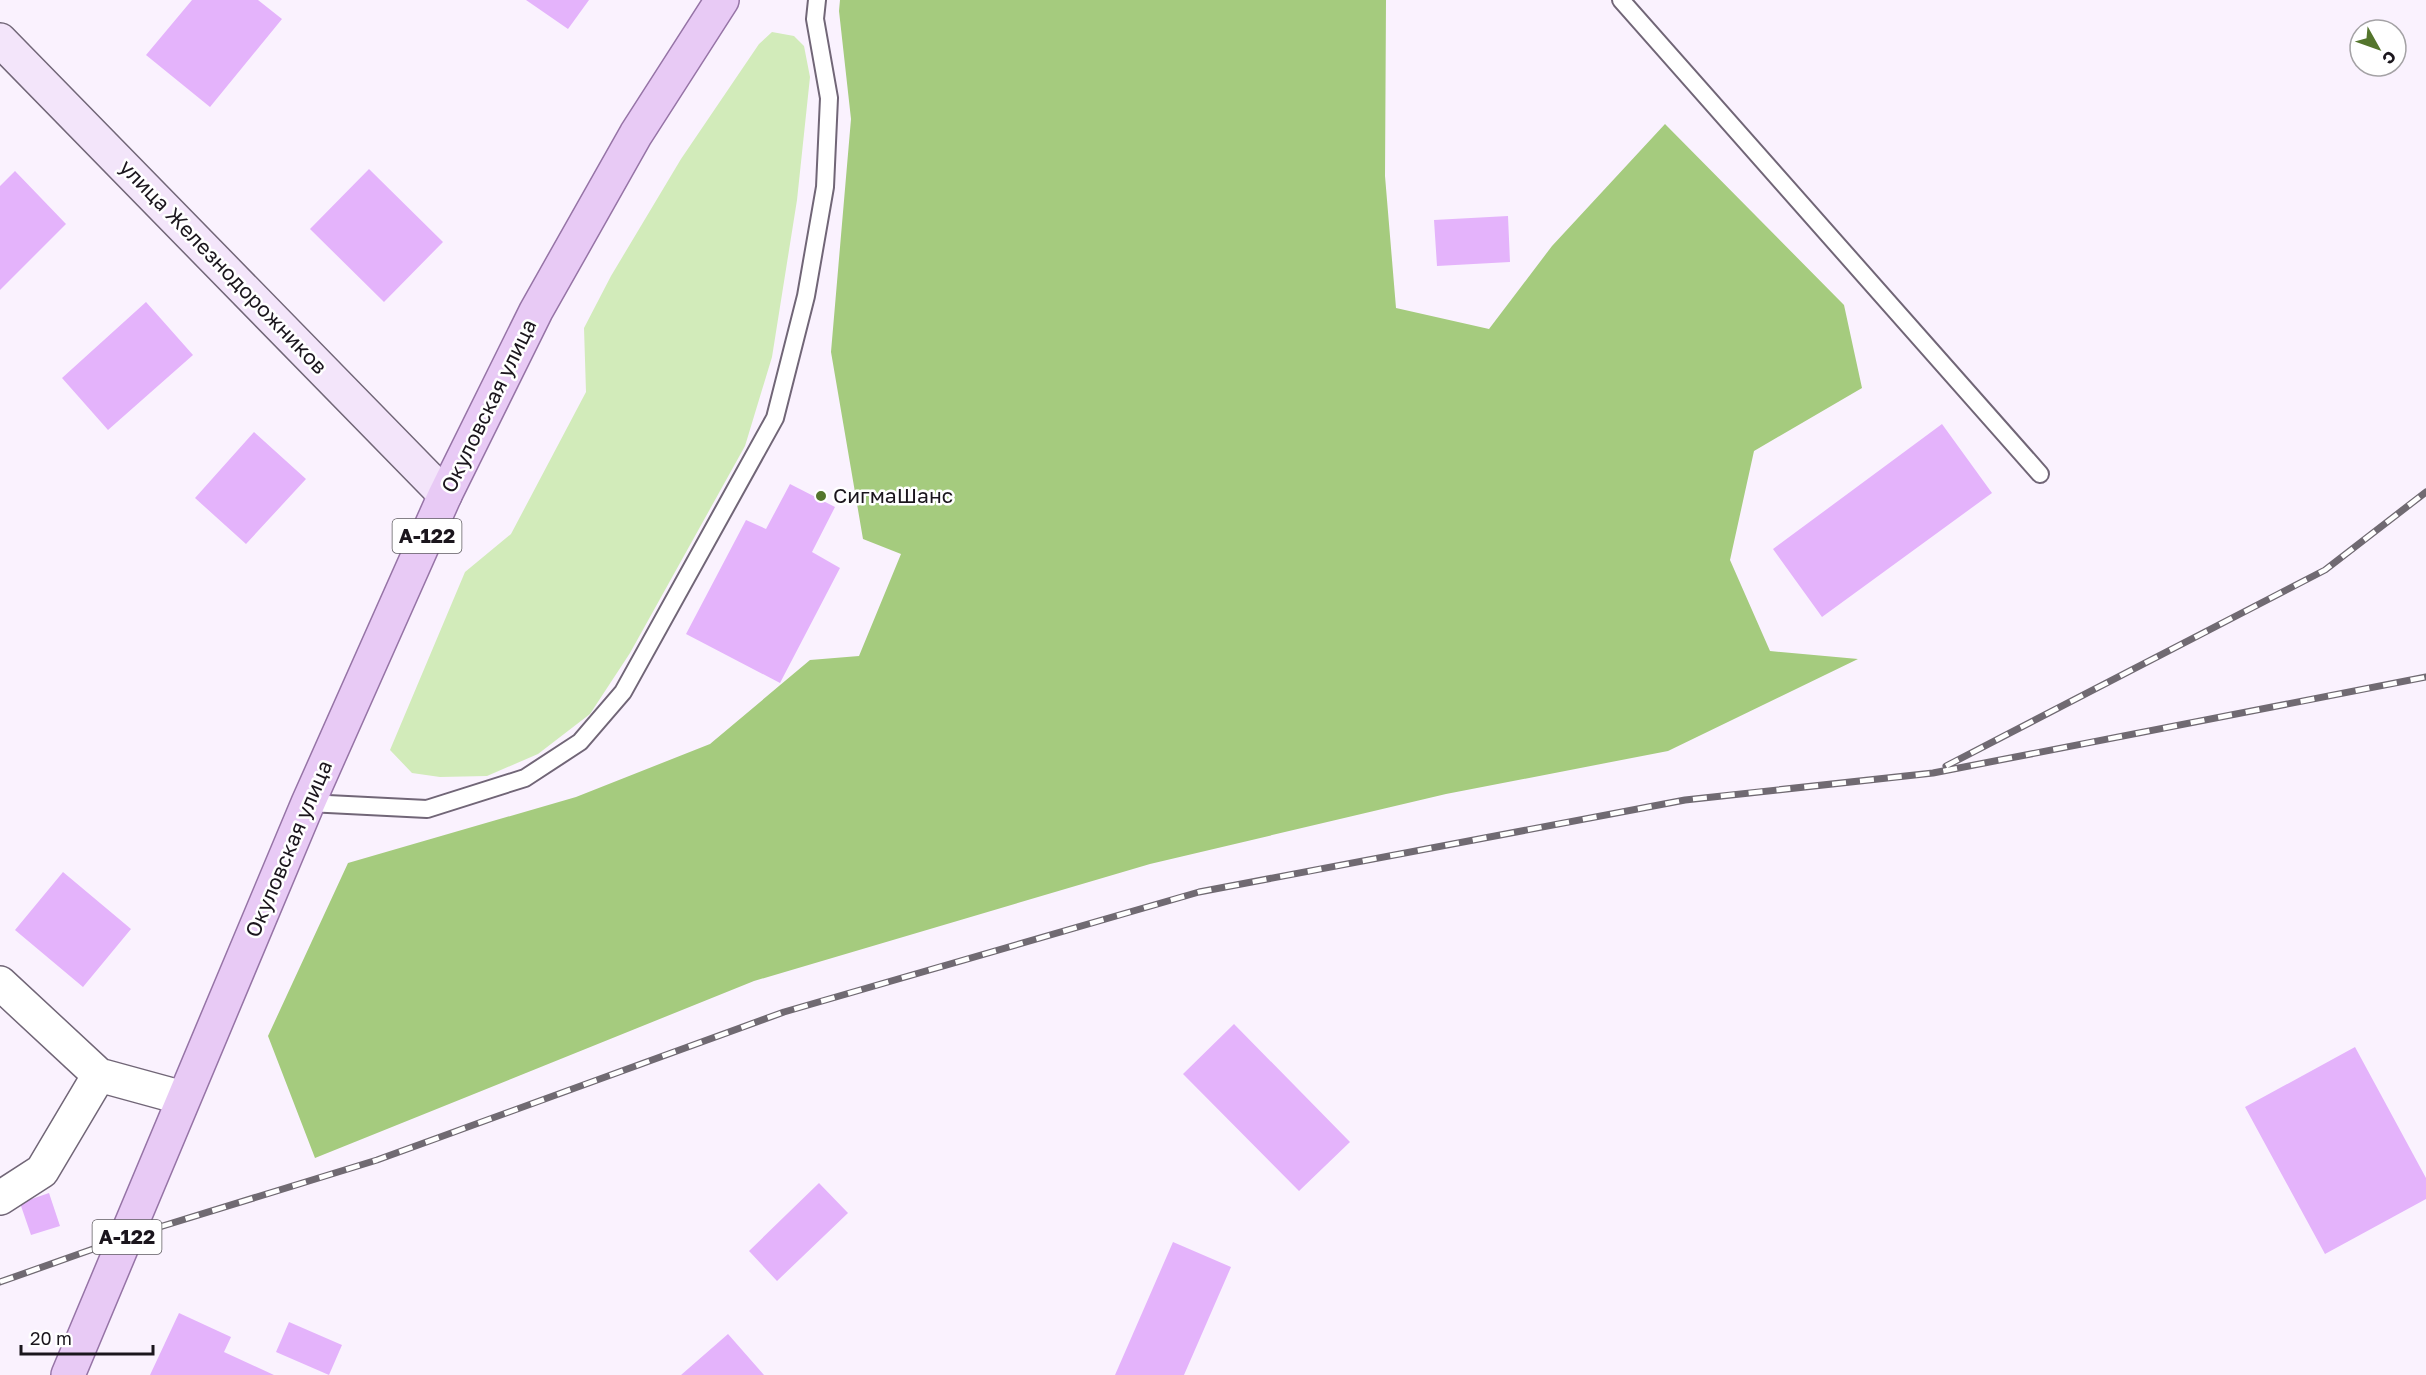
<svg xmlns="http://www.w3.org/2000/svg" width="2426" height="1375" font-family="'Golos Text',sans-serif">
<rect width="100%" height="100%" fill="#faf2fe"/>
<path fill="#d2ebba" d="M772 32 794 36 804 46 810 77 797 200 772 357 745 446 630 653 590 714 538 754 487 776 440 777 412 773 390 750 465 572 511 534 586 392 584 328 611 276 681 159 759 44Z"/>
<path fill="#a5cb7e" d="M840 0H1386L1385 176 1396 308 1489 329 1552 246 1665 124 1844 305 1862 388 1754 451 1730 560 1770 651 1858 659 1668 751 1446 794 1150 864 754 981 315 1158 268 1036 348 863 576 797 710 744 810 660 859 656 901 554 863 539 831 352 851 119 839 11Z"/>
<path fill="#e4b3fb" d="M192 0H258L282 19 210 107 146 55Z
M526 0H589L568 29Z
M369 169 443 242 384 302 310 229Z
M15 171 66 224 0 290V186Z
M1508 216 1510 262 1437 266 1434 220Z
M146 302 193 355 108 430 62 378Z
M1942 424 1992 493 1822 617 1773 549Z
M254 432 306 479 246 544 195 498Z
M790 484 835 507 812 552 840 568 780 683 686 634 746 520 766 529Z
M63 872 131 929 83 987 15 930Z
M1234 1024 1350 1142 1299 1191 1183 1074Z
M2355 1047 2426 1178V1199L2325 1254 2245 1107Z
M819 1183 848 1213 777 1281 749 1251Z
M49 1193 60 1226 31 1235 20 1203Z
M1173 1242 1231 1267 1184 1375H1115Z
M179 1313 231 1337 224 1352 274 1375H150Z
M289 1322 342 1345 329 1375 276 1352Z
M728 1334 764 1375H681Z"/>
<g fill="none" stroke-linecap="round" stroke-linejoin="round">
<defs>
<path id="lane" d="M1621 0 2040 474
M308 803 427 809 525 778 580 742 623 692 775 418 806 296 825 187 829 98 815 19 817 0"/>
<path id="street" d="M0 983 99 1075 183 1098
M0 1198 42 1171 99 1075"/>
<path id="secondary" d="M0 40 445 495"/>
<path id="primary" d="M68 1375 308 803 445 495 536 311 636 134 722 0"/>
</defs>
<use href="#lane" stroke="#716677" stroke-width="20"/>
<use href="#street" stroke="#716677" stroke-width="36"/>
<use href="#secondary" stroke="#716677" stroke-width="36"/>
<use href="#primary" stroke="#9674a6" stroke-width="36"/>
<use href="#lane" stroke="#fff" stroke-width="16"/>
<use href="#street" stroke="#fff" stroke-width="33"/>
<use href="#secondary" stroke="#f3e5fa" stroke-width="33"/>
<use href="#primary" stroke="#e8caf5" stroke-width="33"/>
<defs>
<path id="rail" d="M1946 766 2325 570 2426 492
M0 1282 127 1237 377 1160 784 1012 1199 892 1685 800 1933 773 2426 677"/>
</defs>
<use href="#rail" stroke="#706a72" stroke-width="7"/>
<use href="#rail" stroke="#fff" stroke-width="4.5" stroke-dasharray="14" stroke-linecap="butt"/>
</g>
<circle fill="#54752c" stroke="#fff" stroke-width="2" cx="821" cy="496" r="6"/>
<g text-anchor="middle" stroke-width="5" stroke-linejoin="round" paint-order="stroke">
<g fill="#fff" stroke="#5f5c61" stroke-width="1.5">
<rect x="392.5" y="519" width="69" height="34" rx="4.5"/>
<rect x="92.5" y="1220" width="69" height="34" rx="4.5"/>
</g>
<g font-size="20" font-weight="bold" fill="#1b161d">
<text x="427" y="543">А-122</text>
<text x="127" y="1244">А-122</text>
</g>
<g font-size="21" fill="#1b161d" stroke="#fff">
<text transform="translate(223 267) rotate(46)" y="7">улица Железнодорожников</text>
<text transform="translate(489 406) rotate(-64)" y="7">Окуловская улица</text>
<text transform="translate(289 849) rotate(-67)" y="7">Окуловская улица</text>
</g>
<g font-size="21" fill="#1b161d" stroke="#fff" text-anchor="start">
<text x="833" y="503">СигмаШанс</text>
</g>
</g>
<g transform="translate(2378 48) rotate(130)"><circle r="28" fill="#ffffff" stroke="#a4a2a5" stroke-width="1.5"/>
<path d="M0-4.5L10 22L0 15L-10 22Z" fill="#54752c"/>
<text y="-9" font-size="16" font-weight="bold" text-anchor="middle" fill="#1b161d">С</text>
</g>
<path d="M21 1345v9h132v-9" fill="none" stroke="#1b161d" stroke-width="3"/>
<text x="30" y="1345" font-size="18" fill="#1b161d" stroke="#ffffff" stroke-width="4.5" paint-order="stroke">20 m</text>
</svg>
